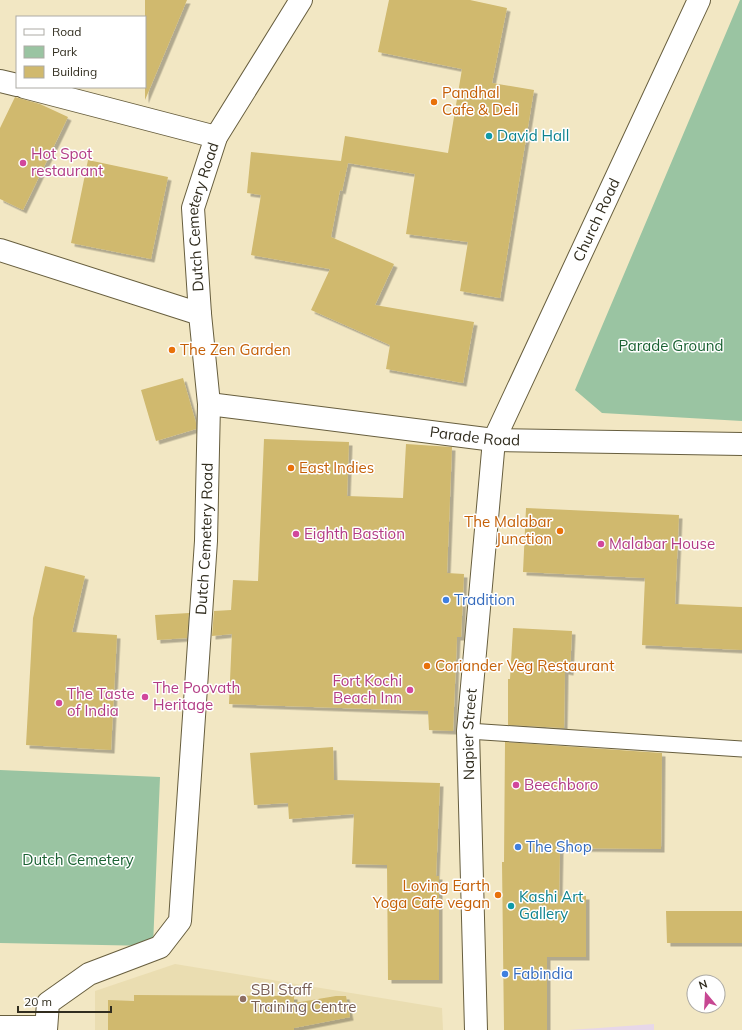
<svg xmlns="http://www.w3.org/2000/svg" width="742" height="1030" font-family="Mulish,sans-serif">
<defs>
<filter id="shadow"><feDropShadow dx="3.5" dy="3.5" stdDeviation="0" flood-color="#0004"/></filter>
</defs>
<rect width="100%" height="100%" fill="#f2e7c3"/>
<path fill="#e7d7e9" d="M654 1024V1030H568L599 1028Z"/>
<path fill="#eaddb1" d="M175 964 442 1008 443 1030H95V991Z"/>
<path fill="#9ac4a2" d="M740 0H742V421L602 413 575 390Z
M0 770 160 777 153 946 0 943Z"/>
<path fill="#d0b96e" filter="url(#shadow)" d="M145 0H187L145 100Z
M389 0H470L507 8 492 83 534 90 500 298 460 291 468 242 406 234 415 174 348 163 342 191 340 190 331 237 394 264 375 305 474 322 463 383 386 369 390 345 311 310 330 269 251 255 261 195 247 193 251 152 341 161 345 136 448 153 462 69 378 52Z
M15 97 40 104 68 117 23 210 0 199V128Z
M88 160 168 177 151 259 71 243Z
M183 378 196 423V429L156 441 141 390Z
M264 439 349 442 347 496 403 498 406 444 452 447 447 573 464 574 461 637H457L453 731 429 730 428 711 229 704 232 634 212 636 214 611 231 610 233 580 258 581Z
M526 508 679 515 675 604 742 607V650L642 645 645 578 523 572Z
M45 566 85 576 72 632 117 635 111 750 26 745 33 618Z
M189 613 187 638 157 640 155 615Z
M513 628 572 631 570 672 565 671 564 728 508 725V679H510Z
M505 742 662 753 661 849 560 848 559 896H586V957H547V1030H504L502 862H504Z
M333 747 334 780 440 783 436 876H439V980H388L387 865 352 864 354 814 289 819 288 803 254 805 250 753Z
M666 911H742V943H667Z
M134 995 294 996V1003L336 996H346L350 1017 294 1028V1030H108V1000L134 1001Z"/>
<g fill="none" stroke-linecap="round" stroke-linejoin="round">
<defs>
<path id="service" d="M468 731 742 749"/>
<path id="pedestrian" d="M0 81 17 85
M24 87 216 137
M0 250 200 314
M0 1027H46"/>
<g id="minor">
<path id="s1" d="M209 404 494 440 742 444"/>
<path id="s2" d="M46 1030 48 1003 89 974 160 947 180 921 206 541 209 404 200 314 193 208 216 137 301 0"/>
</g>
<g id="secondary">
<path id="s3" d="M476 1030 468 731 494 440 699 0"/>
</g>
</defs>
<use href="#service" stroke="#675e3e" stroke-width="17"/>
<use href="#pedestrian" stroke="#675e3e" stroke-width="24"/>
<use href="#minor" stroke="#675e3e" stroke-width="24"/>
<use href="#secondary" stroke="#675e3e" stroke-width="24"/>
<use href="#service" stroke="#fff" stroke-width="15"/>
<use href="#pedestrian" stroke="#fff" stroke-width="22"/>
<use href="#minor" stroke="#fff" stroke-width="22"/>
<use href="#secondary" stroke="#fff" stroke-width="22"/>
</g>
<g fill="#e8710a" stroke="#fff" stroke-width="1.5">
<circle cx="434" cy="102" r="4"/>
<circle cx="172" cy="350" r="4"/>
<circle cx="291" cy="468" r="4"/>
<circle cx="560" cy="531" r="4"/>
<circle cx="427" cy="666" r="4"/>
<circle cx="498" cy="895" r="4"/>
</g>
<g fill="#0f9aa8" stroke="#fff" stroke-width="1.5">
<circle cx="489" cy="136" r="4"/>
<circle cx="511" cy="906" r="4"/>
</g>
<g fill="#d1479c" stroke="#fff" stroke-width="1.5">
<circle cx="23" cy="163" r="4"/>
<circle cx="296" cy="534" r="4"/>
<circle cx="601" cy="544" r="4"/>
<circle cx="410" cy="690" r="4"/>
<circle cx="145" cy="697" r="4"/>
<circle cx="59" cy="703" r="4"/>
<circle cx="516" cy="785" r="4"/>
</g>
<g fill="#3f7fe0" stroke="#fff" stroke-width="1.5">
<circle cx="446" cy="600" r="4"/>
<circle cx="518" cy="847" r="4"/>
<circle cx="505" cy="974" r="4"/>
</g>
<circle fill="#8d6e63" stroke="#fff" stroke-width="1.5" cx="243" cy="999" r="4"/>
<g text-anchor="middle" stroke-width="3" stroke-linejoin="round" paint-order="stroke">
<g font-size="15" fill="#c56008" stroke="#fff" text-anchor="start">
<text x="442" y="98">Pandhal<tspan x="442" dy="17">Cafe &amp; Deli</tspan></text>
<text x="180" y="355">The Zen Garden</text>
<text x="299" y="473">East Indies</text>
<text x="552" y="527" text-anchor="end">The Malabar<tspan x="552" dy="17">Junction</tspan></text>
<text x="435" y="671">Coriander Veg Restaurant</text>
<text x="490" y="891" text-anchor="end">Loving Earth<tspan x="490" dy="17">Yoga Cafe vegan</tspan></text>
</g>
<g font-size="15" fill="#0d838f" stroke="#fff" text-anchor="start">
<text x="497" y="141">David Hall</text>
<text x="519" y="902">Kashi Art<tspan x="519" dy="17">Gallery</tspan></text>
</g>
<g font-size="15" fill="#b23c85" stroke="#fff" text-anchor="start">
<text x="31" y="159">Hot Spot<tspan x="31" dy="17">restaurant</tspan></text>
<text x="304" y="539">Eighth Bastion</text>
<text x="609" y="549">Malabar House</text>
<text x="402" y="686" text-anchor="end">Fort Kochi<tspan x="402" dy="17">Beach Inn</tspan></text>
<text x="153" y="693">The Poovath<tspan x="153" dy="17">Heritage</tspan></text>
<text x="67" y="699">The Taste<tspan x="67" dy="17">of India</tspan></text>
<text x="524" y="790">Beechboro</text>
</g>
<g font-size="15" fill="#312d1f" stroke="#fff">
<text dy="5" stroke="none"><textPath href="#s2" startOffset="893">Dutch Cemetery Road</textPath></text>
<text dy="5" stroke="none"><textPath href="#s3" startOffset="834">Church Road</textPath></text>
<text dy="5" stroke="none"><textPath href="#s1" startOffset="268">Parade Road</textPath></text>
<text dy="5" stroke="none"><textPath href="#s2" startOffset="569">Dutch Cemetery Road</textPath></text>
<text dy="5" stroke="none"><textPath href="#s3" startOffset="296">Napier Street</textPath></text>
</g>
<g font-size="15" fill="#1b6233" stroke="#fff">
<text x="671" y="351">Parade Ground</text>
<text x="78" y="865">Dutch Cemetery</text>
</g>
<g font-size="15" fill="#366cbe" stroke="#fff" text-anchor="start">
<text x="454" y="605">Tradition</text>
<text x="526" y="852">The Shop</text>
<text x="513" y="979">Fabindia</text>
</g>
<g font-size="15" fill="#785e54" stroke="#fff" text-anchor="start">
<text x="251" y="995">SBI Staff<tspan x="251" dy="17">Training Centre</tspan></text>
</g>
</g>
<rect x="16" y="16" width="130" height="72" fill="#ffffff" stroke="#adaba5"/>
<rect x="24" y="29" width="20" height="6" fill="#ffffff" stroke="#adaba5"/>
<text x="52" y="36" font-size="12" fill="#312d1f">Road</text>
<rect x="24" y="46" width="20" height="12" fill="#9ac4a2" stroke="#adaba5"/>
<text x="52" y="56" font-size="12" fill="#312d1f">Park</text>
<rect x="24" y="66" width="20" height="12" fill="#d0b96e" stroke="#adaba5"/>
<text x="52" y="76" font-size="12" fill="#312d1f">Building</text>
<g transform="translate(706 994) rotate(342)"><circle r="19" fill="#ffffff" stroke="#adaba5"/>
<path d="M0-3L7 15L0 10L-7 15Z" fill="#c74792"/>
<text y="-6" font-size="11" font-weight="bold" text-anchor="middle" fill="#312d1f">N</text>
</g>
<path d="M18 1006v6h93v-6" fill="none" stroke="#312d1f" stroke-width="2"/>
<text x="24" y="1006" font-size="12" fill="#312d1f" stroke="#ffffff" stroke-width="3" paint-order="stroke">20 m</text>
</svg>
